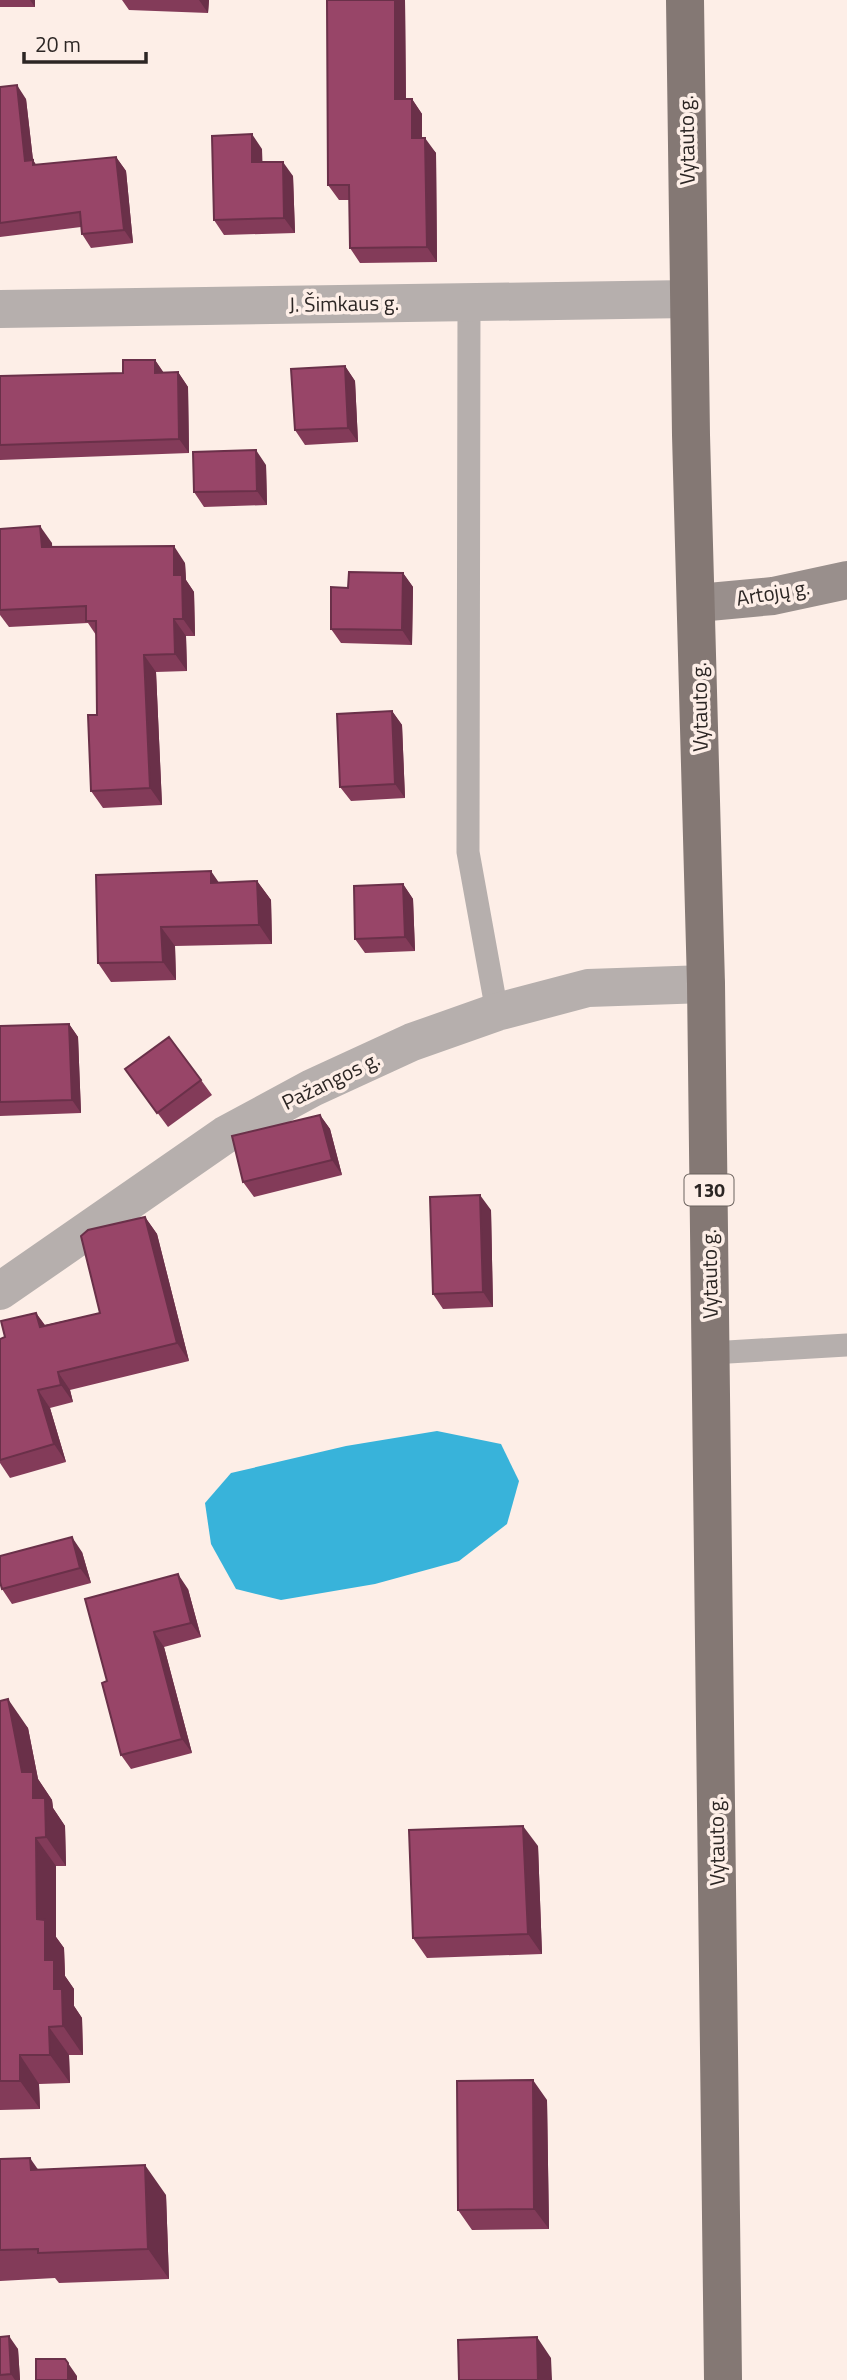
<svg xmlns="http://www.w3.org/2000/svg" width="847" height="2380" font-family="'Titillium Web',sans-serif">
<rect width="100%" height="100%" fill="#fdeee7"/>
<path fill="#38b3da" d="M437 1431 501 1444 519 1481 507 1524 459 1561 375 1584 281 1600 236 1589 211 1544 205 1503 231 1473 346 1446Z"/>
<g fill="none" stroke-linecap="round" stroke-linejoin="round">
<path stroke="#b6afad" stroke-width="23" d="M469 302 468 852 497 1012
M711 1353 847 1345"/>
<path stroke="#b6afad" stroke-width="38" d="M0 309 689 299
M0 1291 225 1135 312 1088 412 1042 497 1012 588 988 706 984"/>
<path stroke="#998f8c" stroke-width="38" d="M698 603 773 596 847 580"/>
<path stroke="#847874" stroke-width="38" d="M685 0 691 435 706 984 723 2380"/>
</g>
<path fill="#833b59" d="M0 0H35V7H0Z
M122 0H209L208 13 129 10Z
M327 0H405L406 99H412L422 114V138L436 153 437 262 360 263 350 248 349 200H339L328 185Z
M0 87 26 99 33 160 36 165 116 157 126 171 133 243 91 248 82 234 81 227 0 237Z
M262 149V162L293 176 295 233 224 235 214 220Z
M155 360 164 373 178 372 188 387 189 453 0 460V376L123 373Z
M345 366 355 381 358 442 305 445 295 430Z
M266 465 267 505 204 507 194 492Z
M0 529 52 543V547L185 563 186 580 194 592 195 636H186L187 671 156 672 162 805 103 808 91 791 97 715 96 635 88 623 9 627 0 615Z
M403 573 413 587 412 645 341 643 331 629 348 588Z
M392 711 402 725 405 798 351 801 340 787Z
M257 881 271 900 272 944 175 946 176 980 111 982 98 963 219 883Z
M403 884 413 899 415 951 365 953 355 939Z
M69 1024 78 1037 81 1113 0 1116V1026Z
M125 1069 201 1080 212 1095 168 1127Z
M320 1115 330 1129 342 1175 254 1197 243 1182Z
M491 1210 493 1307 443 1309 433 1294Z
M145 1217 157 1234 189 1361 70 1390 73 1402 50 1408 66 1462 10 1478 0 1463V1339L5 1337 36 1313 45 1325 100 1313Z
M82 1552 91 1583 12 1604 2 1589Z
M188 1589 201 1637 164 1647 192 1753 131 1769 121 1755 107 1681Z
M0 1701 28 1728 38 1779 52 1800 53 1808 65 1826 66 1866H56V1937L64 1948 65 1976 74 1989V2006L82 2018 83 2055H69L70 2083 39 2084 40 2109 0 2110Z
M538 1846 542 1954 427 1958 413 1938Z
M547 2100 549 2229 472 2230 458 2210Z
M0 2159 38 2169 166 2195 169 2279 59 2283 55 2278 0 2281Z
M0 2337 18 2349 20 2380H0Z"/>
<path fill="#6a3049" d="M30 0H35V7Z
M199 0H209L208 13Z
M395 0H405L406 114 395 99Z
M17 85 26 99 33 160 42 174 25 161Z
M412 99 422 114V153L412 138Z
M252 134 262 149 263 177 252 162Z
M425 138 436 153 437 262 427 247Z
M116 157 126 171 133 243 124 230Z
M283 162 293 176 295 233 284 218Z
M155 360 165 375 155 373Z
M345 366 355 381 358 442 348 428Z
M178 372 188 387 189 453 179 439Z
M256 450 266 465 267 505 257 491Z
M40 526 52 543 53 564 42 547Z
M174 546 185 563 186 580 194 592 195 636 183 619 174 575Z
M403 573 413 587 412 645 402 630Z
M174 619 186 636 187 671 175 654Z
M144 655 156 672 162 805 150 788Z
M392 711 402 725 405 798 395 784Z
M211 871 224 890 211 883Z
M257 881 271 900 272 944 259 925Z
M403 884 413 899 415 951 405 937Z
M161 927 175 946 176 980 163 962Z
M69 1024 78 1037 81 1113 72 1100Z
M320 1115 330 1129 342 1175 332 1160Z
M480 1195 491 1210 493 1307 483 1292Z
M145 1217 157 1234 189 1361 177 1343Z
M36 1313 48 1330 40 1327Z
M58 1372 70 1390 73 1402 61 1385Z
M38 1390 50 1408 66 1462 54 1444Z
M72 1537 82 1552 91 1583 80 1568Z
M178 1574 188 1589 201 1637 191 1623Z
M154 1632 164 1647 192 1753 182 1739Z
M8 1699 28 1728 38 1779 52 1800 53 1808 65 1826 66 1866 46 1837 33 1798 22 1772Z
M523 1826 538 1846 542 1954 528 1934Z
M36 1838 56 1866V1937L64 1948 65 1976 74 1989V2006L82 2018 83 2055 63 2026 54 1989 45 1960 37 1919Z
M49 2027 69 2055 70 2083 50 2055Z
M20 2055 39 2084 40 2109 20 2081Z
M533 2080 547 2100 549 2229 534 2209Z
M30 2158 51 2188 31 2170Z
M145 2165 166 2195 169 2279 148 2249Z
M9 2336 18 2349 20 2380H15L11 2374Z
M537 2337 551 2358 552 2380H538Z
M68 2363 77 2376V2380H68Z"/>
<path fill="#984568" stroke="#6a3049" stroke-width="2" d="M327 0H395V99H412V138H425L427 247 350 248 349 185H328Z
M17 85 25 161 33 160V165L116 157 124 230 82 234 80 212 0 223V87Z
M252 134V162H283L284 218 214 220 212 136Z
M123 360H155V373L178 372 179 439 0 445V376L123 373Z
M345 366 348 428 295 430 291 369Z
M256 450 257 491 194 492 193 452Z
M40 526 42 547 174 546V575H182L183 619H174L175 654 144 655 150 788 91 791 88 715H97L96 621H86V606L0 610V529Z
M349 572 403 573 402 630 331 629V587L348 588Z
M392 711 395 784 340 787 337 714Z
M211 871V883L257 881 259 925 161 927 163 962 98 963 96 875Z
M403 884 405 937 355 939 354 886Z
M69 1024 72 1100 0 1102V1026Z
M169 1037 201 1080 157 1113 125 1069Z
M320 1115 332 1160 243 1182 232 1136Z
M480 1195 483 1292 433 1294 430 1197Z
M145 1217 177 1343 58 1372 61 1385 38 1390 54 1444 0 1460V1339L5 1337 1 1321 36 1313 40 1327 100 1313 81 1236 88 1230Z
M72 1537 80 1568 2 1589 0 1582V1556Z
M178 1574 191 1623 154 1632 182 1739 121 1755 102 1683 107 1681 85 1599Z
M8 1699 22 1772H33V1798H45L46 1837 36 1838 37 1919 45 1920V1960H54V1989H62L63 2026 49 2027 50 2055H20V2081H0V1701Z
M523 1826 528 1934 413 1938 409 1830Z
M533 2080 534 2209 458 2210 457 2081Z
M30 2158 31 2170 145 2165 148 2249 38 2253V2249L0 2250V2159Z
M9 2336 11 2374 0 2375V2337Z
M537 2337 538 2380H459L458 2340Z
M36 2359H65L68 2363V2380H36Z"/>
<g text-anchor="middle" stroke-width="7" stroke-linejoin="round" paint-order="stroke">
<rect fill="#fdeee7" stroke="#6b625e" stroke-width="2" x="684.5" y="1174.5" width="49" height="31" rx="5"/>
<g font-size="19" font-weight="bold" fill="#2c2624">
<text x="709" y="1197">130</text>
</g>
<g font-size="21" fill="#2c2624" stroke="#fdeee7">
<text transform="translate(687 140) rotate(-91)" y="7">Vytauto g.</text>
<text transform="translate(344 304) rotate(-1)" y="7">J. Šimkaus g.</text>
<text transform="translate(773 593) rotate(-9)" y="7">Artojų g.</text>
<text transform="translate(700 707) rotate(-91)" y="7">Vytauto g.</text>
<text transform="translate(331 1081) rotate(-26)" y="7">Pažangos g.</text>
<text transform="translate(710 1274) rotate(-91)" y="7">Vytauto g.</text>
<text transform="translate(717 1841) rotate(-91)" y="7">Vytauto g.</text>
</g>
</g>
<path d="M24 52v10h122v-10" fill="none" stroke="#2c2624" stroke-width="3.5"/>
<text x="35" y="52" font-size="21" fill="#2c2624" stroke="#fdeee7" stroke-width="5" paint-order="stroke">20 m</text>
</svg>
